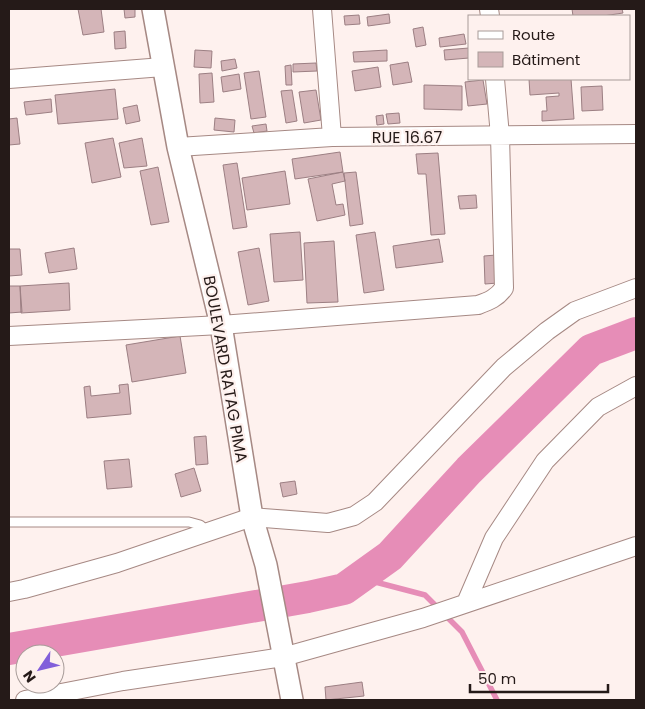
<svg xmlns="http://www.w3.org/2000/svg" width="645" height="709" font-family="Poppins,sans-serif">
<rect width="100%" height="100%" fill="#fef1ee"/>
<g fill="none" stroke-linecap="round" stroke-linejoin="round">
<path stroke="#e68db7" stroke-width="5.5" d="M360 578 425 595 462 632 497 700"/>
<path stroke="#e68db7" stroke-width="32" d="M9 649 308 597 344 589 390 556 469 470 591 350 636 333"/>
</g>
<path fill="#d4b5b8" stroke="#9c7f83" d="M78 9H101L104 32 83 35Z
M124 9H135V17L125 18Z
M572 9H622L623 13 603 16H573Z
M389 14 390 23 368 26 367 17Z
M359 15 360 24 345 25 344 16Z
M423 27 426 45 416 47 413 29Z
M125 31 126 48 115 49 114 32Z
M464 34 466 44 440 47 439 38Z
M469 48V58L445 60 444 50Z
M195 50 212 51 211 68 194 67Z
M387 50V61L354 62 353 52Z
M235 59 237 68 222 71 221 61Z
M408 62 412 82 393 85 390 65Z
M316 63 317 71 293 72V64Z
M291 65 292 85H286L285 66Z
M378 67 381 87 355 91 352 71Z
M259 71 266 117 251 119 244 73Z
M212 73 214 102 200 103 199 74Z
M239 74 241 89 223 92 221 77Z
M529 79H571L574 119 542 121V111H547L546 97 559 96V93L530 95Z
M483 80 487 104 468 106 465 82Z
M424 85 462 86V110L424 109Z
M602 86 603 110 582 111 581 87Z
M115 89 118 119 58 124 55 95Z
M292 90 297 121 286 123 281 91Z
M316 90 321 120 304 123 299 92Z
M51 99 52 112 26 115 24 102Z
M137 105 140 121 126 124 123 108Z
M399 113 400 123 388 124 386 114Z
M383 115 384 124 377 125 376 116Z
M17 118 20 144 9 145V119Z
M215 118 235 120 234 132 214 130Z
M266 124 267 131 254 133 252 126Z
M113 138 121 177 92 183 85 143Z
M142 138 147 166 124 168 119 143Z
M340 152 343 172 295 179 292 159Z
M438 153 445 234 431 235 426 174H418L416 154Z
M237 163 247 227 233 229 223 165Z
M158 167 169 222 151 225 140 171Z
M285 171 290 204 247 210 242 178Z
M343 172 345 181 332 184 336 205 343 204 345 215 317 221 308 179Z
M356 172 363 224 350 226 344 173Z
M476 195 477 208 460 209 458 196Z
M300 232 303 280 274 282 270 234Z
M375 232 384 290 364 293 356 235Z
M439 239 443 262 396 268 393 246Z
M334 241 338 302 307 303 304 243Z
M74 248 77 269 49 273 45 253Z
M259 248 269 301 248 305 238 252Z
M9 249H20L22 275 9 276Z
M496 255 498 283 485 284 484 256Z
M69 283 70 310 21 313 20 286Z
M9 286H20L22 312 9 313Z
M180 336 186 373 132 382 126 345Z
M128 384 131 414 87 418 84 387 90 386 91 396 120 393 119 385Z
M206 436 208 464 196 465 194 437Z
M129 459 132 487 107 489 104 461Z
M194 468 201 491 181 497 175 474Z
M295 481 297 494 283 497 280 483Z
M362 682 364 696 326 700 325 687Z"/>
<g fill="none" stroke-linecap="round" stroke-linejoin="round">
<defs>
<path id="service" d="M9 522H189L200 525 208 532"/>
<path id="minor" d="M322 9 332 137
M489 9 490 16
M9 79 163 67
M178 147 332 137 636 134
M9 336 221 325 478 305C489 301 497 298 504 288L500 136 495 79
M9 592 24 589 117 563 252 517 328 523 354 516 375 502 504 367 547 331 575 311 636 288
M466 603 494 538 545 461 598 407 636 386
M25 700 123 681 283 657 423 618 636 546"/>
<path id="tertiary" d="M153 9 178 147 221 325 252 517 266 565 292 700"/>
</defs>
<use href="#service" stroke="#a68984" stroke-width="11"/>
<use href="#minor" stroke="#a68984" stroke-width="20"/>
<use href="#tertiary" stroke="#a68984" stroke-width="24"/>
<use href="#service" stroke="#fff" stroke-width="9"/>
<use href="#minor" stroke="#fff" stroke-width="18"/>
<use href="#tertiary" stroke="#fff" stroke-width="21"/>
</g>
<g text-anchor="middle" stroke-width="4.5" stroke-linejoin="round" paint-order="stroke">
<g font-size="16" fill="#251a18" stroke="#fef1ee">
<text x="407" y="143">RUE 16.67</text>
<text transform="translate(226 369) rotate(80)" y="6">BOULEVARD RATAG PIMA</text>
</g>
</g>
<rect width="645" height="709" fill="none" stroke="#251a18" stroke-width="20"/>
<rect x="468" y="15" width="162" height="65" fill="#fef1ee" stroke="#a79b98"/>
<rect x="478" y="31" width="25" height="8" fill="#ffffff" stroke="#a79b98"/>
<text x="512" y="40" font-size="15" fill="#251a18">Route</text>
<rect x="478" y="52" width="25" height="15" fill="#d4b5b8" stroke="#a79b98"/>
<text x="512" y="65" font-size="15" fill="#251a18">Bâtiment</text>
<g transform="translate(40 669) rotate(235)"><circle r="24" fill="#fef1ee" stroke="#a79b98"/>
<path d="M0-4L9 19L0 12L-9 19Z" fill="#825fda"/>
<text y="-8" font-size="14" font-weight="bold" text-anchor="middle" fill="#251a18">N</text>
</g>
<path d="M470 684v8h138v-8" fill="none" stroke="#251a18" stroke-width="2.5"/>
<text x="478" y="684" font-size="15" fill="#251a18" stroke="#fef1ee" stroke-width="4" paint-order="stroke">50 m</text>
</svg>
